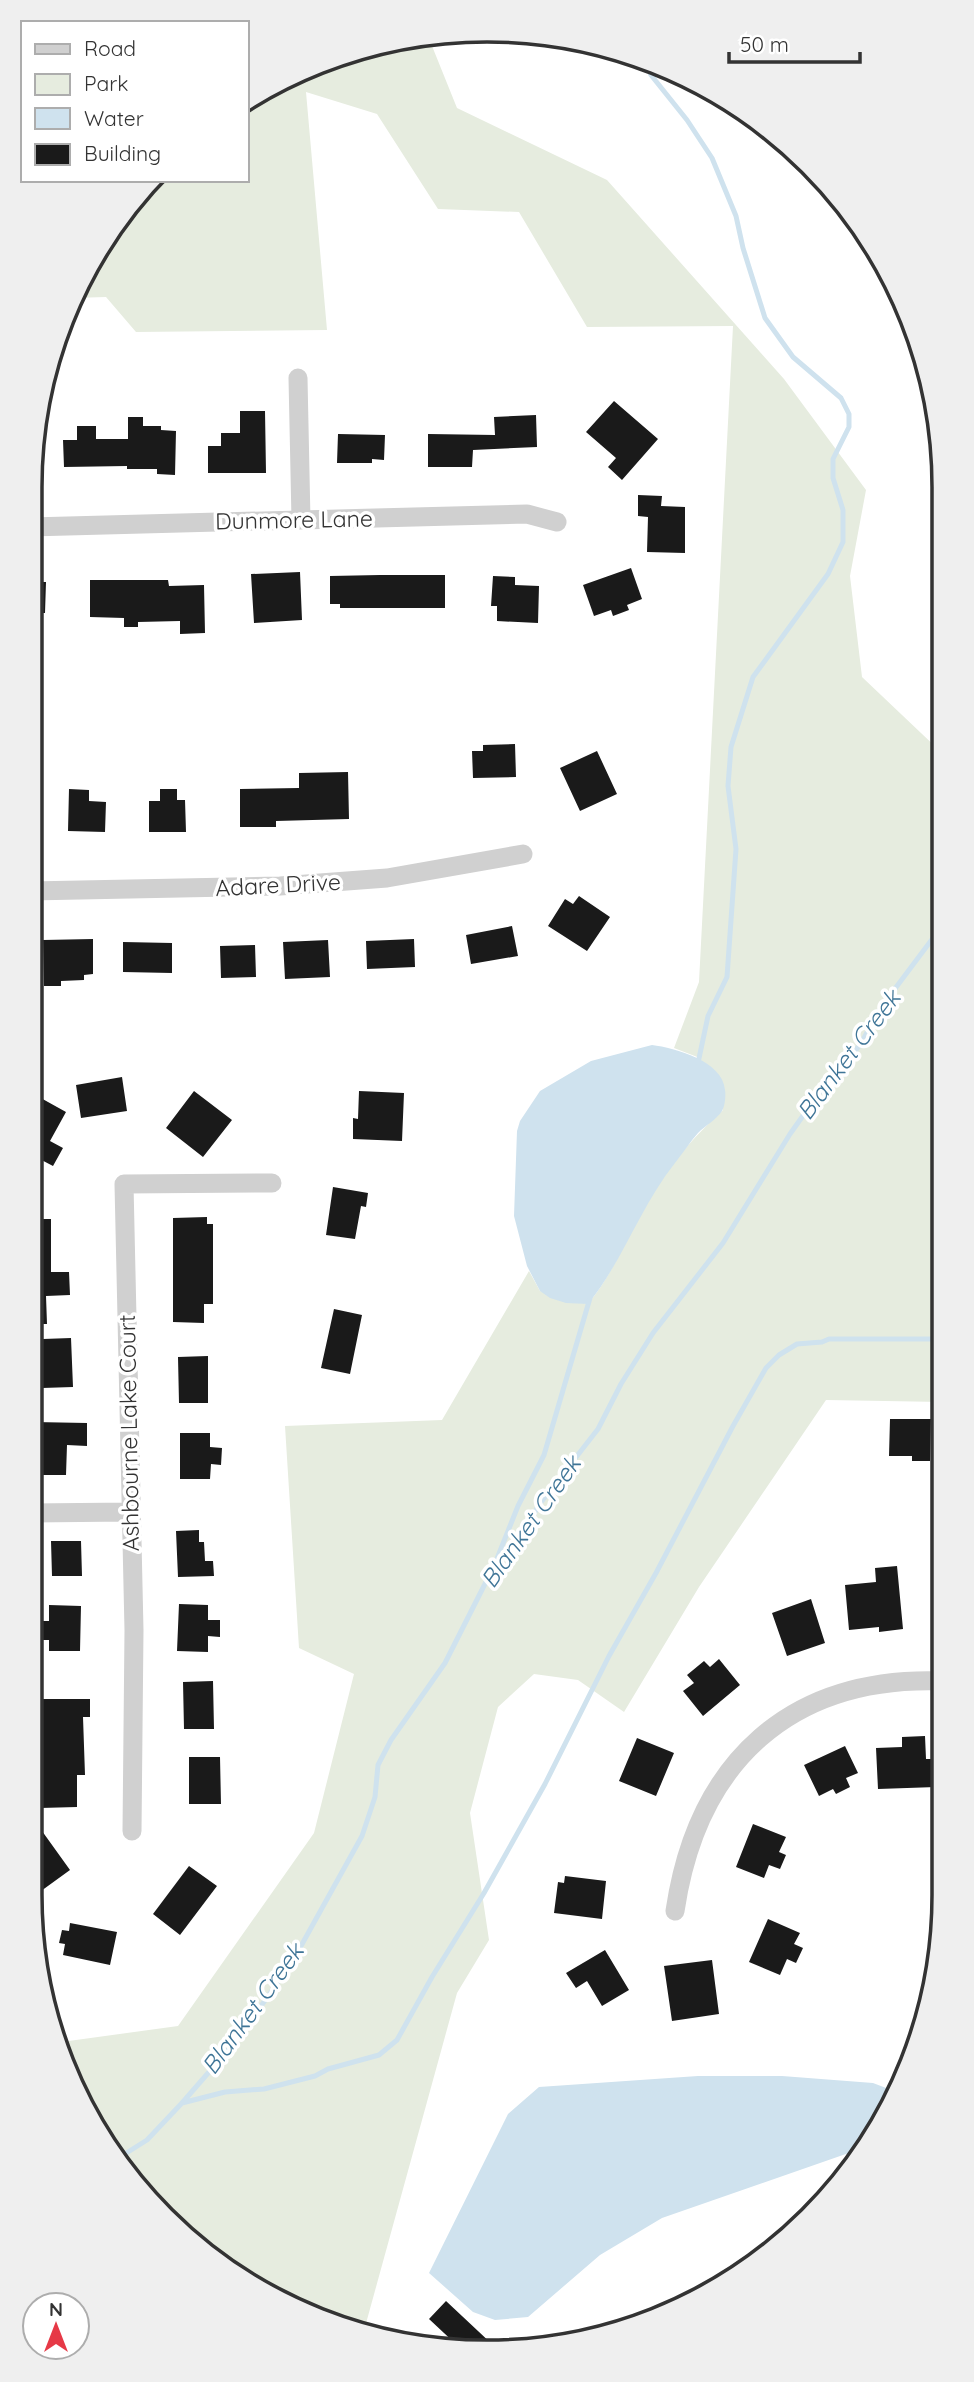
<svg xmlns="http://www.w3.org/2000/svg" width="974" height="2382" font-family="Quicksand,sans-serif">
<rect width="100%" height="100%" fill="#fff"/>
<path fill="#e6ecdf" d="M428 36 457 108 607 180 784 379 866 490 850 576 862 677 941 752 943 1402 826 1400 699 1587 624 1712 578 1680 534 1674 498 1707 470 1813 489 1940 457 1993 365 2327 259 2291 143 2196 54 2043 178 2026 314 1833 354 1674 299 1648 285 1426 442 1420 529 1271 540 1291 588 1304C617 1269 631 1225 656 1187 674 1159 698 1133 723 1110L700 1058 674 1048 699 982 733 326 587 327 519 212 438 209 377 114 306 92 327 330 136 332 106 297 73 298 91 259 149 180H247V101L284 77 368 45Z"/>
<path fill="#cfe2ee" d="M652 1045C675 1048 723 1061 725 1090 726 1095 725 1106 722 1111 717 1119 705 1126 698 1133 690 1142 683 1153 675 1163 640 1207 623 1261 588 1304L566 1303 550 1298 540 1291 527 1266 514 1216 517 1131 520 1121 540 1091 591 1061Z
M698 2076H782L873 2083 894 2091 863 2148 662 2218 600 2255 528 2317 495 2320 473 2312 429 2273 508 2114 539 2087Z"/>
<g fill="none" stroke-linecap="round" stroke-linejoin="round">
<path stroke="#cfe2ee" stroke-width="5" d="M645 59 651 75 687 120 712 158 736 216 743 248 765 318 793 357 841 398 849 414V427L833 459V478L843 510V542L828 574 753 677 731 747 728 786 736 849 727 977 708 1016 698 1063
M494 1566 518 1506 544 1455 590 1298
M182 2103 225 2092 264 2089 315 2076 328 2069 379 2055 397 2040 432 1977 484 1893 545 1784 609 1656 656 1573 733 1426 766 1368 779 1355 797 1344 822 1342 829 1339H943
M120 2157 147 2140 182 2103 236 2041 291 1964 362 1836 375 1797 378 1765 391 1740 445 1663 494 1566 522 1538 538 1506 598 1429 621 1384 653 1333 723 1243 790 1134 822 1089 860 1045 882 1006 942 926"/>
</g>
<path fill="#1a1a1a" d="M614 401 658 439 622 480 608 467 616 458 586 432Z
M240 411H265L266 473H208V446H221V433H240Z
M536 415 537 447 473 450 472 467H428V434L495 435 494 417Z
M128 417H143V426H161V430L176 431 175 475 157 474V469H127V466L64 467 63 440H77V426H96V439H128Z
M338 434 385 435 384 460 372 459V463H337Z
M638 495 662 496 661 506 685 507V553L647 552 648 517 638 516Z
M631 568 642 599 627 605 629 610 613 616 611 610 594 616 583 585Z
M300 572 302 620 254 623 251 574Z
M380 575H445V608H340V604H330V576Z
M493 576 515 577V585L539 586 538 623 497 621V606H491Z
M90 580H168L169 586 204 585 205 633 180 634V621L138 622V627H124V618L90 617Z
M30 582H46L45 613H30Z
M515 744 516 777 473 778 472 751H483V745Z
M597 751 617 794 580 811 560 768Z
M348 772 349 819 276 821V827H240V789L299 788V773Z
M69 789 89 790V801L106 802 105 832 68 831Z
M160 789H177V800H185L186 832H149V801H160Z
M579 896 610 917 587 951 548 926 565 899 573 904Z
M512 926 518 956 471 964 466 935Z
M93 939V974L84 975V980L61 981V986H44L43 940Z
M414 939 415 967 367 969 366 941Z
M328 940 330 977 285 979 283 942Z
M123 942 172 943V973L123 972Z
M255 945 256 977 221 978 220 946Z
M122 1077 127 1111 81 1118 76 1085Z
M194 1091 232 1120 203 1157 166 1128Z
M359 1091 404 1093 402 1141 353 1139V1118L358 1119Z
M30 1092 66 1112 50 1141 63 1148 53 1166 30 1154Z
M333 1187 368 1193 366 1207 361 1206 355 1239 326 1235Z
M207 1217V1224H213V1304H204V1323L173 1322V1218Z
M30 1219H51V1272H69L70 1295 46 1296 47 1324H30Z
M334 1309 362 1315 350 1374 321 1368Z
M71 1338 73 1387 42 1388 41 1353H43V1339Z
M208 1356V1403H179L178 1357Z
M890 1419H931L930 1461H912V1456H889Z
M34 1422 87 1423V1446L67 1445 66 1475H35V1462H30V1436H34Z
M180 1433H210V1447L222 1448 221 1465 211 1464 210 1479H180Z
M199 1530V1542H204L205 1561H213L214 1576 178 1577 176 1531Z
M51 1541H81L82 1576H52Z
M897 1566 903 1629 879 1632V1627L849 1630 845 1585 876 1582 875 1568Z
M811 1599 825 1643 787 1656 772 1613Z
M179 1604 208 1605V1620H220V1637L208 1636V1652L177 1651Z
M49 1605 81 1606 80 1651H49V1640H40V1621H49Z
M719 1659 740 1685 703 1716 683 1691 694 1683 687 1675 704 1661 710 1667Z
M213 1681 214 1729H184L183 1682Z
M41 1699H90V1717H83L85 1775H77V1807L40 1808Z
M925 1736 926 1759H935L936 1787 878 1789 876 1748 902 1747V1737Z
M637 1738 674 1753 656 1796 619 1781Z
M845 1746 858 1773 846 1778 850 1787 836 1794 833 1789 819 1796 804 1765Z
M189 1757H220L221 1804H189Z
M753 1824 786 1837 779 1852 786 1855 780 1869 769 1865 764 1878 736 1867Z
M42 1831 70 1870 30 1899V1840Z
M189 1866 217 1886 180 1935 153 1914Z
M565 1876 606 1881 602 1919 554 1913 558 1882 564 1883Z
M768 1919 800 1933 794 1944 803 1948 796 1963 787 1959 780 1975 749 1962Z
M70 1923 117 1932 110 1965 63 1955 65 1944 59 1943 62 1930 69 1931Z
M605 1950 629 1990 602 2006 587 1981 576 1988 566 1973Z
M712 1960 719 2014 672 2021 664 1966Z
M446 2301 494 2346 459 2347 429 2319Z"/>
<g fill="none" stroke-linecap="round" stroke-linejoin="round">
<path stroke="#d0d0d0" stroke-width="19" d="M298 378 301 520
M30 527 527 514 557 522
M30 891 280 886 387 878 523 854
M30 1513 130 1512
M132 1831 134 1630 124 1184 272 1183
M675 1911C697 1762 790 1675 944 1681"/>
</g>
<g text-anchor="middle" stroke-width="7" stroke-linejoin="round" paint-order="stroke">
<g font-size="23" fill="#333" stroke="#fff">
<text transform="translate(294 520) rotate(-1)" y="8">Dunmore Lane</text>
<text transform="translate(278 885) rotate(-3)" y="8">Adare Drive</text>
<text transform="translate(129 1433) rotate(-91)" y="8">Ashbourne Lake Court</text>
</g>
<g font-size="24" font-style="italic" fill="#3f7597" stroke="#fff">
<text transform="translate(849 1055) rotate(-53)" y="8">Blanket Creek</text>
<text transform="translate(531 1522) rotate(-55)" y="8">Blanket Creek</text>
<text transform="translate(253 2009) rotate(-54)" y="8">Blanket Creek</text>
</g>
</g>
<path d="M0 0H974V2382H0ZM487 42H487A445 445 0 0 1 932 487V1895A445 445 0 0 1 487 2340H487A445 445 0 0 1 42 1895V487A445 445 0 0 1 487 42Z" fill="#efefef" fill-rule="evenodd"/>
<path fill="none" stroke="#333" stroke-width="3.5" d="M487 42H487A445 445 0 0 1 932 487V1895A445 445 0 0 1 487 2340H487A445 445 0 0 1 42 1895V487A445 445 0 0 1 487 42Z"/>
<rect x="21" y="21" width="228" height="161" fill="#ffffff" stroke="#adadad" stroke-width="2"/>
<rect x="35" y="44" width="35" height="10" fill="#d0d0d0" stroke="#adadad" stroke-width="2"/>
<text x="84" y="56" font-size="21" fill="#333333">Road</text>
<rect x="35" y="74" width="35" height="21" fill="#e6ecdf" stroke="#adadad" stroke-width="2"/>
<text x="84" y="91" font-size="21" fill="#333333">Park</text>
<rect x="35" y="108" width="35" height="21" fill="#cfe2ee" stroke="#adadad" stroke-width="2"/>
<text x="84" y="126" font-size="21" fill="#333333">Water</text>
<rect x="35" y="144" width="35" height="21" fill="#1a1a1a" stroke="#adadad" stroke-width="2"/>
<text x="84" y="161" font-size="21" fill="#333333">Building</text>
<g transform="translate(56 2326)"><circle r="33" fill="#ffffff" stroke="#adadad" stroke-width="2"/>
<path d="M0-5L12 26L0 18L-12 26Z" fill="#e63946"/>
<text y="-10" font-size="19" font-weight="bold" text-anchor="middle" fill="#333333">N</text>
</g>
<path d="M729 52v10h131v-10" fill="none" stroke="#333333" stroke-width="3.5"/>
<text x="740" y="52" font-size="21" fill="#333333" stroke="#ffffff" stroke-width="5" paint-order="stroke">50 m</text>
</svg>
